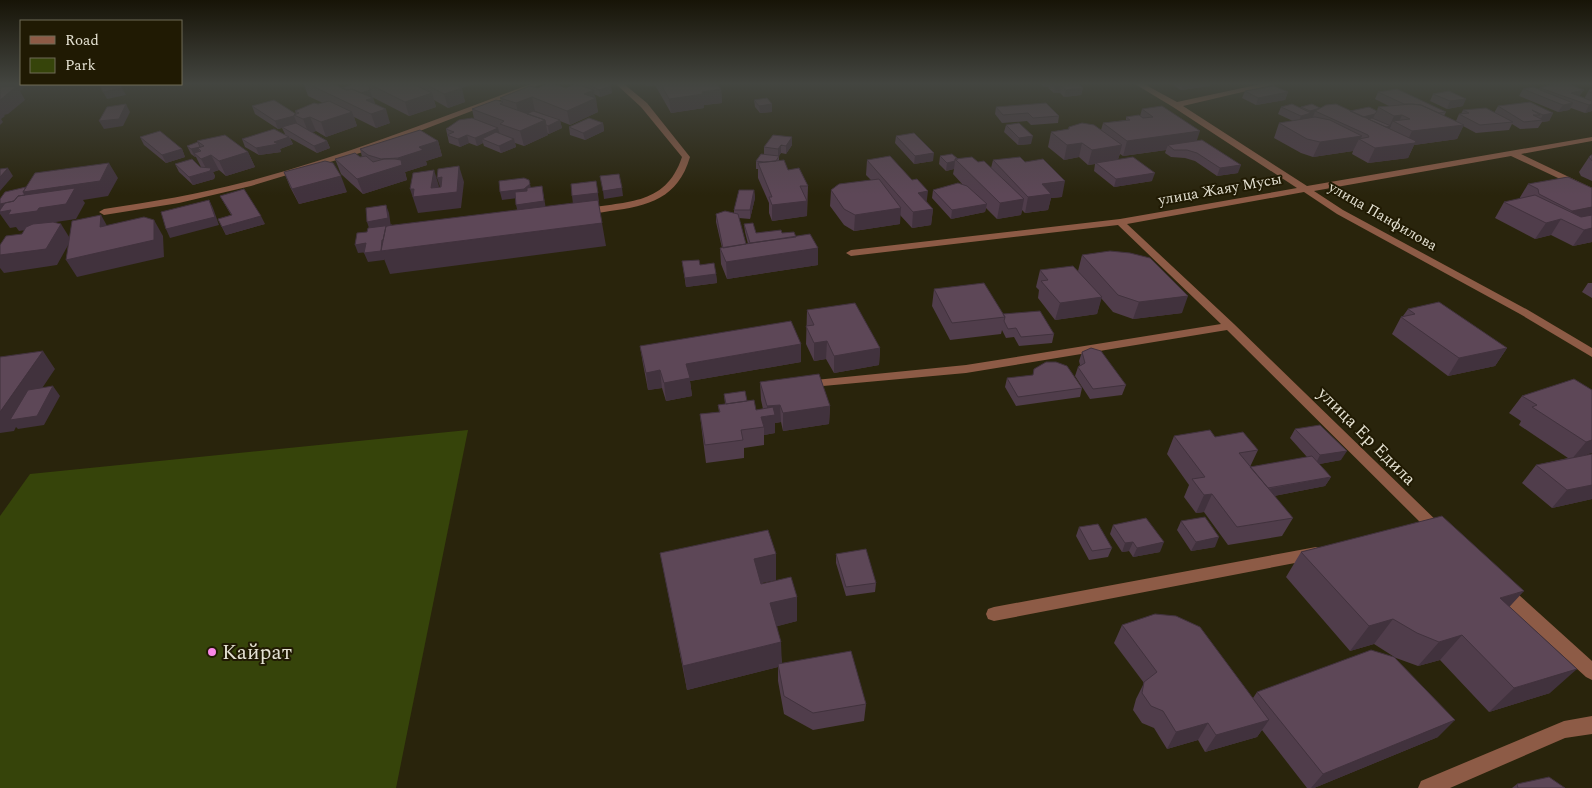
<svg xmlns="http://www.w3.org/2000/svg" width="1592" height="788" font-family="Spectral,serif">
<rect width="100%" height="100%" fill="#29240c"/>
<path fill="#36440a" d="M468 430 396 788H0V516L30 474Z"/>
<g fill="none" stroke-linecap="round" stroke-linejoin="round">
<path fill="#8d5b46" fill-rule="evenodd" d="M531 84H542L373 149 251 186 179 203 104 215 99 212 104 209C151 202 199 194 245 182 343 157 437 119 531 84Z
M616 84H624L647 103 690 157C678 198 649 206 610 211 601 212 589 216 580 214V210C623 200 665 208 682 157L641 107Z
M1135 84H1144L1177 102 1261 84H1276L1183 106 1307 186 1592 137V141L1521 154 1592 188V194L1511 156 1314 191 1343 210 1528 310 1592 348V357L1520 314 1337 214 1304 192 1127 224 1234 324 1444 528 1446 532 1444 536 1439 538 1434 536 1227 330 966 373 801 388 799 385 805 381 966 365 1221 324 1118 225 851 256 846 253 851 250 1120 219 1297 188 1173 107Z
M1316 547 1321 549 1324 553 1321 557 1316 559 994 621 988 619 986 614 988 609 994 607Z
M1503 584 1509 586 1592 661V680L1586 677 1497 596 1495 591 1497 586Z
M1592 716V734L1565 738 1450 788H1418L1421 781 1564 721Z"/>
</g>
<path fill="#503d4b" fill-rule="evenodd" d="M304 84H333L341 88 354 84H473L461 88 465 102 448 108 434 100 436 107 409 116 372 97H371L373 98 375 104 390 123 376 128 354 117 357 126 326 137 316 131 312 132 327 141 330 148 317 153 290 138 293 144 280 149 281 152 259 155 245 147 242 139 285 134 282 128 278 129 255 114 252 106 296 114 295 111 323 103 308 96Z
M575 84H608L612 93 600 97 594 94 598 112 570 125 560 121 562 128 549 134 547 133 548 135 524 146 515 143 516 147 501 153 484 146 483 143 477 146 469 143 460 147 449 143 446 129 474 119 472 109 501 101 500 98 538 88H566ZM534 111H535L551 117Z
M645 84H717L721 89 722 103 704 105V108L671 113 655 85 646 86Z
M1040 84H1078L1083 88 1081 95 1064 97 1060 93H1054L1048 88 1049 87H1044Z
M1171 84H1210V86L1181 90Z
M1540 88 1580 96 1585 98V97L1589 90 1592 89V111L1585 113 1571 108 1569 110 1558 112 1519 96 1523 89H1539Z
M1245 91 1288 92 1285 100 1256 105 1242 98Z
M1378 92 1446 112 1444 116 1456 121 1459 114H1461L1463 110 1494 113 1498 106 1553 113 1549 121 1542 122 1538 128 1520 129 1512 124 1509 130 1476 133 1463 126 1457 139 1414 145 1408 158 1368 163 1352 154 1353 151 1313 157 1301 153 1274 138 1279 123 1293 121 1278 114 1281 107 1300 108 1301 107 1350 111H1377L1378 107 1389 106 1375 99Z
M1433 94 1463 106 1447 109 1430 101Z
M754 100 772 112 760 113 755 107Z
M996 107 1059 116 1058 123 1031 125 1027 121 1002 123 995 114Z
M1142 109 1197 141 1238 173 1217 176 1195 161 1185 158 1171 157 1165 153 1166 150 1123 156 1120 154 1118 159 1152 181 1114 187 1094 171 1095 164 1088 165 1079 157 1064 160 1048 147 1051 132 1068 129 1069 127 1101 130 1103 123 1126 120V117L1140 116Z
M603 123 604 131 585 140 570 135 569 127Z
M1006 125 1031 144 1018 145 1004 132Z
M896 136 933 161 914 164 895 143Z
M140 137 182 149 185 157 166 163 144 145Z
M197 141 248 152 255 167 226 176 219 170 213 172 215 176 214 179 193 185 179 172 175 164 201 167 196 157H195L191 154 187 146 198 142Z
M438 141 442 156 426 161 427 165 405 172 407 180 363 194 341 174 335 159 362 157 360 149Z
M792 145 786 154 781 153 779 156V161L788 170 808 186 807 216 772 221 769 213V203L758 178V169H756V161L764 154V147Z
M1592 155V181L1581 176 1579 172 1589 157Z
M940 156 978 162 991 168 993 160 1062 197 1051 198 1048 210 1025 213 1022 210 1021 215 997 219 986 208 985 212 951 219 932 198 933 190 963 185 953 174 954 169 946 171 939 164Z
M867 160 927 202 933 209 931 225 912 228 900 215V224L854 231 844 225 830 206 831 190 871 180 866 175Z
M284 172 347 192 299 204 290 187Z
M1568 177 1592 242 1573 246 1551 235 1535 239 1495 218 1504 202 1519 199 1528 184Z
M754 190 755 198 750 219 739 218 746 244H748L745 232 744 224 756 233H782L796 237 818 265 727 279 721 264 720 248H722L716 222V214L734 213V210Z
M220 196 265 224 226 235 218 219 231 215Z
M1082 255 1182 313 1133 319 1113 312 1101 298 1097 314 1055 320 1038 298 1039 290 1036 287 1040 270 1078 271Z
M682 261 700 265 716 274 717 283 686 287Z
M1588 283H1592V298L1582 292Z
M934 289 1003 314 1054 334 1052 343 1019 346 1014 337 1006 338 1002 330 1001 334 950 340 932 306Z
M1408 309 1507 348 1495 366 1448 376 1392 334 1401 317 1403 316Z
M807 310 880 348 879 365 834 373 826 359 814 361 806 344Z
M801 344V362L690 381 692 396 666 401 662 388 648 390 643 364 640 346Z
M1082 352 1126 385 1122 395 1090 399 1075 376 1078 367 1080 365 1079 361Z
M1007 378 1082 388 1080 397 1016 406 1005 387Z
M760 382 830 406 829 424 783 431 781 422 775 423V433L764 435V445L744 448V458L706 463 702 432 700 414 719 412 718 405 725 404 724 394 747 401 756 410 763 409 761 400Z
M1592 390 1587 455 1592 499 1552 508 1522 483 1536 465 1568 458 1519 425 1521 421 1509 413 1522 396Z
M1295 429 1341 460 1319 464 1331 477 1325 486 1274 496 1293 518 1282 536 1228 545 1204 512 1196 513 1184 497 1189 485 1167 454 1174 436 1215 437 1258 450 1250 467 1307 457 1290 438Z
M1181 521 1215 547 1191 551 1177 530Z
M1113 525 1160 552 1133 557 1129 551 1122 552 1110 534Z
M1079 527 1112 548 1108 557 1089 560 1076 536Z
M1301 552 1510 607 1550 693 1489 712 1440 660 1418 666 1396 658 1374 644 1350 651 1286 577Z
M660 553 776 580 761 583 797 597V621L777 626 782 663 866 704 864 721 813 730 784 714 778 681V667L687 690 665 578Z
M836 554 876 583 875 592 846 596 836 563Z
M1122 625 1253 698 1257 692 1438 737 1314 788H1307L1262 730 1257 737 1205 752 1198 740 1167 749 1154 728 1142 723 1133 710 1136 699 1144 683 1114 643Z
M1517 784 1565 788H1512Z"/>
<path fill="#41323d" d="M0 84H28L20 91 25 100 8 114 4 115 5 116 1 119 3 122 0 125Z
M450 84H473L452 91 462 88 465 102 448 108 444 94Z
M646 84H655V85L646 86Z
M1044 84H1049V87H1044Z
M1183 84H1210V86L1181 90Z
M611 86 612 93 600 97 599 90Z
M1055 86H1061L1060 93H1054Z
M122 88 126 95 107 99 103 92Z
M1083 88 1081 95 1064 97 1066 90Z
M721 89 722 103 704 105V108L671 113 669 99 702 92Z
M370 90 372 97 353 103 350 96Z
M594 90 595 99 596 98 598 112 570 125 567 111 584 94Z
M1584 90 1579 97 1571 93Z
M1288 92 1285 100 1256 105 1258 98Z
M432 93 436 107 409 116 405 102Z
M532 97 535 111 519 117 516 103Z
M373 98 378 111 386 109 390 123 376 128 366 100Z
M1466 99 1463 106 1447 109 1450 101Z
M1573 103 1569 110 1558 112 1563 105Z
M126 104 130 112 123 126 104 129 99 121Z
M772 104V112L760 113 759 106Z
M1592 104V111L1585 113 1589 105Z
M1321 108 1315 111 1313 117 1298 123 1301 116 1309 113 1310 111Z
M352 112 357 126 326 137 321 122Z
M1553 113 1549 121 1542 122 1543 120H1540L1543 115Z
M1375 114 1372 121 1354 118Z
M1402 115 1398 124 1393 121 1387 134 1375 129 1389 127 1394 116Z
M294 116 297 123 278 129 275 121Z
M310 117 316 131 309 134 303 119Z
M545 120 548 135 524 146 520 131Z
M560 120 562 128 549 134 548 126Z
M603 123 604 131 585 140 583 133Z
M1464 125 1457 139 1414 145 1408 158 1368 163 1375 148 1406 144 1412 131Z
M498 128 500 135 482 139 483 143 477 146 475 138Z
M1200 131 1195 146 1168 145 1166 150 1123 156 1127 141Z
M467 135 469 143 460 147 458 139Z
M1033 136 1031 144 1018 145 1019 138Z
M1362 136 1360 140 1359 139 1353 151 1313 157 1320 142Z
M289 137 293 144 280 149 281 152 259 155 256 148Z
M792 137V145L786 154V146Z
M514 139 516 147 501 153 499 146Z
M327 141 330 148 317 153 314 146Z
M438 141 442 156 426 161 427 165 405 172 407 180 363 194 357 179 400 165 398 158 419 147Z
M1082 143 1079 157 1064 160 1067 145Z
M781 145V153L778 157V149Z
M1122 145 1118 160 1096 163 1095 164 1088 165 1092 150Z
M200 147 204 154 198 148 201 155 194 153 196 157H195L191 149Z
M182 149 185 157 166 163 162 155Z
M248 152 255 167 226 176 219 161Z
M934 153 933 161 914 164 915 156Z
M211 155 219 170 213 172 215 176 214 179 193 185 189 177 208 172 201 159Z
M955 161 954 169 946 171 947 163Z
M109 163 118 178 108 196 83 200 85 203 76 219 49 223 47 227 19 231 16 227 10 228 0 214V204L23 192Z
M1241 165 1238 173 1217 176 1220 168Z
M459 166 464 182 461 208 418 213 410 189 431 188 434 170 439 186 437 194Z
M8 168 13 176 0 191V177Z
M1155 173 1152 181 1114 187 1116 179Z
M341 176 347 192 299 204 292 189Z
M442 177V193L437 178Z
M596 181 599 201 573 204 572 196Z
M1065 181 1062 197 1051 198 1048 210 1025 213 1028 197 1042 184Z
M530 184 532 192 526 197 502 200 500 192Z
M542 186 546 209 518 213 516 205Z
M622 188 623 196 604 199 603 191Z
M754 190 755 198 750 219V210Z
M928 191 926 207 918 193Z
M1024 199 1021 215 997 219 1000 203Z
M209 200 213 208 219 225 170 238 166 229Z
M807 201V216L772 221V205Z
M987 204 985 212 951 219 952 210Z
M386 205 389 213 391 227 370 231 367 222Z
M1592 207V220L1565 221 1572 211Z
M901 208 900 224 854 231 855 215Z
M933 209 931 225 912 228 913 212Z
M101 215 110 231 100 227Z
M261 216 265 224 226 235 222 227Z
M1561 219 1551 235 1535 239 1546 223Z
M154 220 163 236 164 257 77 277 66 260Z
M602 223 606 246 390 274 384 259V260L368 262 364 253 382 240Z
M61 224 71 240 57 265 4 273 0 268V255Z
M1592 228V242L1573 246 1584 230Z
M366 243 369 252 358 253 355 245Z
M818 248V265L727 279 726 262Z
M716 274 717 283 686 287 685 278Z
M1188 296 1182 313 1133 319 1139 302Z
M1102 297 1097 314 1055 320 1060 303Z
M827 341 826 359 814 361V343Z
M801 344V362L690 381 692 396 666 401 664 383 686 364Z
M880 348 879 365 834 373V356Z
M1507 348 1495 366 1448 376 1459 358Z
M43 351 55 369 22 418 53 386 60 396 44 425 18 429 16 427 14 431 0 433V412Z
M660 370 662 388 648 390 646 373Z
M780 405 781 422 775 423V433L764 435V427L761 417H767V406Z
M830 406 829 424 783 431V413Z
M1592 440V453L1571 460 1586 442Z
M1347 451 1341 460 1315 465 1320 455Z
M1331 477 1325 486 1263 498 1268 489Z
M1592 485V499L1552 508 1567 490Z
M1212 494 1204 512 1196 513 1204 495Z
M1219 537 1215 547 1191 551 1196 542Z
M1133 542 1129 551 1122 552 1125 543Z
M1164 542 1160 552 1133 557 1137 548Z
M776 554V580L755 584 754 559Z
M1524 591 1501 616 1500 598Z
M797 597V621L771 628 770 603Z
M1393 619 1374 644 1350 651 1369 626Z
M1462 635 1440 660 1418 666 1439 642Z
M781 642 782 667 778 664V667L687 690 683 666Z
M1577 669 1550 693 1489 712 1514 688Z
M1269 720 1257 737 1205 752 1216 735Z
M1455 720 1438 737 1314 788H1311L1323 774Z
M1208 723 1198 740 1167 749 1176 732Z"/>
<path fill="#5d4757" stroke="#41323d" d="M99 84H120L122 88 103 92Z
M308 84H333L347 90 352 89 373 98 366 100 386 109 371 114Z
M354 84H368L370 90 361 93 352 89 347 90 341 88Z
M369 84H413L432 93 405 102Z
M425 84H453L462 88 444 94Z
M546 84H554L566 88 575 84 594 90 584 94 596 98 567 111 532 97 516 103 500 98 530 86 538 88Z
M588 84H608L611 86 599 90Z
M661 84H717L721 89 702 92 703 94 669 99Z
M1053 84H1078L1083 88 1066 90 1061 86H1055Z
M1553 84H1568L1584 90 1571 93 1592 101V104L1589 105 1540 88Z
M17 86 0 100V87Z
M1274 86 1288 92 1258 98 1245 91Z
M1533 87 1573 103 1563 105 1523 89Z
M1397 89 1446 112 1439 113 1421 105 1411 104H1404L1378 92Z
M1592 89V93L1589 92V90Z
M1449 91 1466 99 1450 101 1433 94Z
M767 98 772 104 759 106 754 100Z
M274 100 296 114 294 115V116L275 121 252 106Z
M496 100 503 102 500 104 545 120 520 131 500 124 504 121 472 109Z
M329 101 352 112 321 122 310 117 303 119 294 115 299 113 295 111 314 103 318 104Z
M1530 102 1553 113 1543 115 1532 110 1540 115H1533L1543 120 1524 122 1498 106Z
M1046 103 1059 116 1033 118 1028 113 1003 115 996 107Z
M126 104 119 119 99 121 107 107Z
M1292 104 1311 113 1301 116 1281 107Z
M1312 104 1320 108 1310 111 1301 107Z
M1336 104 1416 141 1415 143 1375 148 1359 139 1369 137 1368 135 1315 111 1326 105Z
M1411 104 1421 105 1464 125 1412 131 1393 121 1410 119 1402 115 1394 116 1378 107Z
M1162 106 1200 131 1127 141 1103 123 1130 120 1126 117 1139 115 1143 118 1153 117 1142 109Z
M1369 107 1377 111 1375 114 1363 117 1350 111Z
M1486 108 1513 122 1480 125 1459 114 1469 113 1463 110Z
M533 111 560 120 548 126 546 125 545 120 527 114Z
M1315 117 1330 120 1362 136 1320 142 1307 139 1279 123Z
M472 118 498 128 475 138 467 135 458 139 447 135 454 132 446 129 459 120Z
M589 118 603 123 583 133 569 127Z
M1372 118 1391 126 1386 127 1368 119Z
M296 123 327 141 314 146 282 127Z
M1019 123 1033 136 1019 138 1006 125Z
M1082 123 1094 125 1122 145 1092 150 1082 143 1067 145 1051 132 1069 129V127Z
M274 129 289 137 274 142 278 144 256 148 242 139Z
M420 130 438 141 419 147 423 150 398 158 381 159 368 155 360 149Z
M160 131 182 149 162 155 140 137Z
M496 132 514 139 499 146 482 139Z
M914 133 934 153 915 156 896 136Z
M225 135 248 152 219 161 211 155 201 159 194 153 201 151 198 148 204 146 197 141Z
M773 135 792 137 786 146 781 145 778 149 764 147Z
M1202 140 1241 165 1220 168 1197 153 1187 150H1174L1168 145Z
M198 142 200 147 191 149 187 146Z
M355 153 360 157 366 156 373 162 384 159H395L401 160 402 165 357 179 335 159Z
M761 154 779 156 776 161 764 162 756 161Z
M952 154 958 159H955V161L947 163 940 156Z
M1591 155H1592V161L1589 157Z
M890 156 912 180 917 179 928 191 918 193 933 209 913 212 867 160Z
M972 157 978 162 984 161 1024 199 1000 203 955 159Z
M1020 157 1025 162 1043 159 1065 181 1042 184 1051 194 1028 197 993 160Z
M1133 157 1155 173 1116 179 1096 163Z
M192 159 200 167 211 168 210 171 189 177 175 164Z
M784 160 788 170 799 168 808 186H800L807 201 772 205 769 197H772L758 163Z
M325 161 333 163 341 176 292 189 284 172Z
M109 163 100 181 23 192 35 173Z
M459 166 457 192 413 197 414 189H410L413 173 434 170 431 188 441 187 442 177 437 178 438 169Z
M8 168 0 177V169Z
M619 174 622 188 603 191 600 176Z
M1568 177 1592 188V207L1572 211 1539 194 1538 189 1528 184Z
M524 178 529 180 530 184 524 189 500 192 499 181Z
M879 179 901 208 855 215 844 209 831 190 839 184Z
M596 181 598 193 572 196 571 184Z
M958 183 967 186 987 204 952 210 933 190Z
M542 186 544 201 516 205 515 192 527 191V188Z
M26 187 23 192 25 195 18 196 14 201 0 204V199L5 192Z
M75 188 66 204 39 208 37 211 8 215 11 210 0 212V210L5 203 14 201 18 196Z
M244 189 261 216 222 227 218 219 232 215 220 196Z
M739 190H754L750 210H734Z
M1535 195 1581 217 1592 215V228L1584 230 1561 219 1546 223 1504 202Z
M209 200 215 217 166 229 161 212Z
M598 200 602 223 381 251 386 226Z
M386 205 388 218 367 222 366 208Z
M725 211 738 214 746 244 723 248 716 214Z
M101 215 100 227 144 217 154 220V240L66 260 72 221Z
M53 222 61 224 46 249 0 255V245L6 236 22 234 26 227 33 224Z
M753 223 756 233 781 230 782 233 794 232 796 237 750 243 744 224Z
M392 225 386 226 383 240H382L381 251 364 253 366 243 355 245 357 233 367 232 368 228Z
M810 234 818 248 726 262 720 248Z
M1110 251 1130 253 1150 258 1188 296 1139 302 1118 295 1082 255Z
M699 260 700 265 714 263 716 274 685 278 682 261Z
M1073 266 1102 297 1060 303 1041 281 1048 280 1040 270Z
M984 283 1005 317 952 323 934 289Z
M1439 302 1507 348 1459 358 1401 317 1415 314 1408 309Z
M855 303 880 348 834 356 827 341 814 343 806 326 814 325 807 310Z
M1040 311 1054 334 1021 337 1016 328 1008 329 1004 321 1005 317 1003 314Z
M791 321 801 344 686 364 690 378 664 383 660 370 646 373 640 346Z
M1091 348 1101 351 1126 385 1093 389 1078 367 1085 363 1082 352Z
M43 351 0 412V357Z
M1046 362H1056L1067 366 1082 388 1018 397 1007 378 1033 375 1034 369Z
M819 374 830 406 783 413 780 405 767 406 760 382Z
M1574 379 1592 390V440L1586 442 1532 407 1537 405 1522 396Z
M53 386 37 416 10 420 28 390Z
M745 391 747 401 726 404 724 394Z
M754 400 756 410 773 407 775 415 761 417 764 427 741 430 743 440 705 445 700 414 720 412 718 405Z
M1320 425 1347 451 1320 455 1295 429Z
M1210 430 1215 437 1243 432 1258 450 1239 453 1293 518 1237 527 1212 494 1204 495 1192 479 1205 477 1174 436Z
M1592 454V485L1567 490 1536 465Z
M1312 456 1331 477 1268 488 1250 467Z
M1442 516 1524 591 1500 598 1577 669 1514 688 1462 635 1439 642 1417 633 1393 619 1369 626 1301 552Z
M1205 517 1219 537 1196 542 1181 521Z
M1146 518 1164 542 1137 548 1133 542 1125 543 1113 525Z
M1098 524 1112 548 1092 551 1079 527Z
M768 530 776 554 754 559 761 584 791 577 797 597 770 603 781 642 683 666 660 553Z
M866 549 876 583 846 587 836 554Z
M1155 614 1176 616 1200 627 1269 720 1216 735 1208 723 1176 732 1163 711 1151 706 1142 693 1144 682 1157 672 1122 625Z
M1371 650 1394 657 1455 720 1323 774 1257 692Z
M851 651 866 704 813 713 784 696 778 664Z
M1549 777 1565 788H1518L1517 784Z"/>
<linearGradient id="sky" x2="0" y2="1"><stop stop-color="#171407"/><stop offset="0.43" stop-color="#434540"/><stop offset="1" stop-color="#434540" stop-opacity="0"/></linearGradient>
<rect width="1592" height="195" fill="url(#sky)"/>
<circle fill="#fa87e7" stroke="#201a03" stroke-width="2" cx="212" cy="652" r="5"/>
<g text-anchor="middle" stroke-width="4" stroke-linejoin="round" paint-order="stroke">
<g font-size="15" fill="#e4e1d2" stroke="#201a03">
<text transform="translate(1220 189) rotate(-10)" y="5">улица Жаяу Мусы</text>
<text transform="translate(1383 216) rotate(30)" y="5">улица Панфилова</text>
</g>
<g font-size="18" fill="#e4e1d2" stroke="#201a03">
<text transform="translate(1367 436) rotate(45)" y="6">улица Ер Едила</text>
</g>
<g font-size="21" fill="#e4e1d2" stroke="#201a03" text-anchor="start">
<text x="222" y="659">Кайрат</text>
</g>
</g>
<rect x="20" y="20" width="162" height="65" fill="#201a03" stroke="#6e6a56"/>
<rect x="30" y="36" width="25" height="8" fill="#8d5b46" stroke="#6e6a56"/>
<text x="65" y="45" font-size="15" fill="#e4e1d2">Road</text>
<rect x="30" y="58" width="25" height="15" fill="#36440a" stroke="#6e6a56"/>
<text x="65" y="70" font-size="15" fill="#e4e1d2">Park</text>
</svg>
